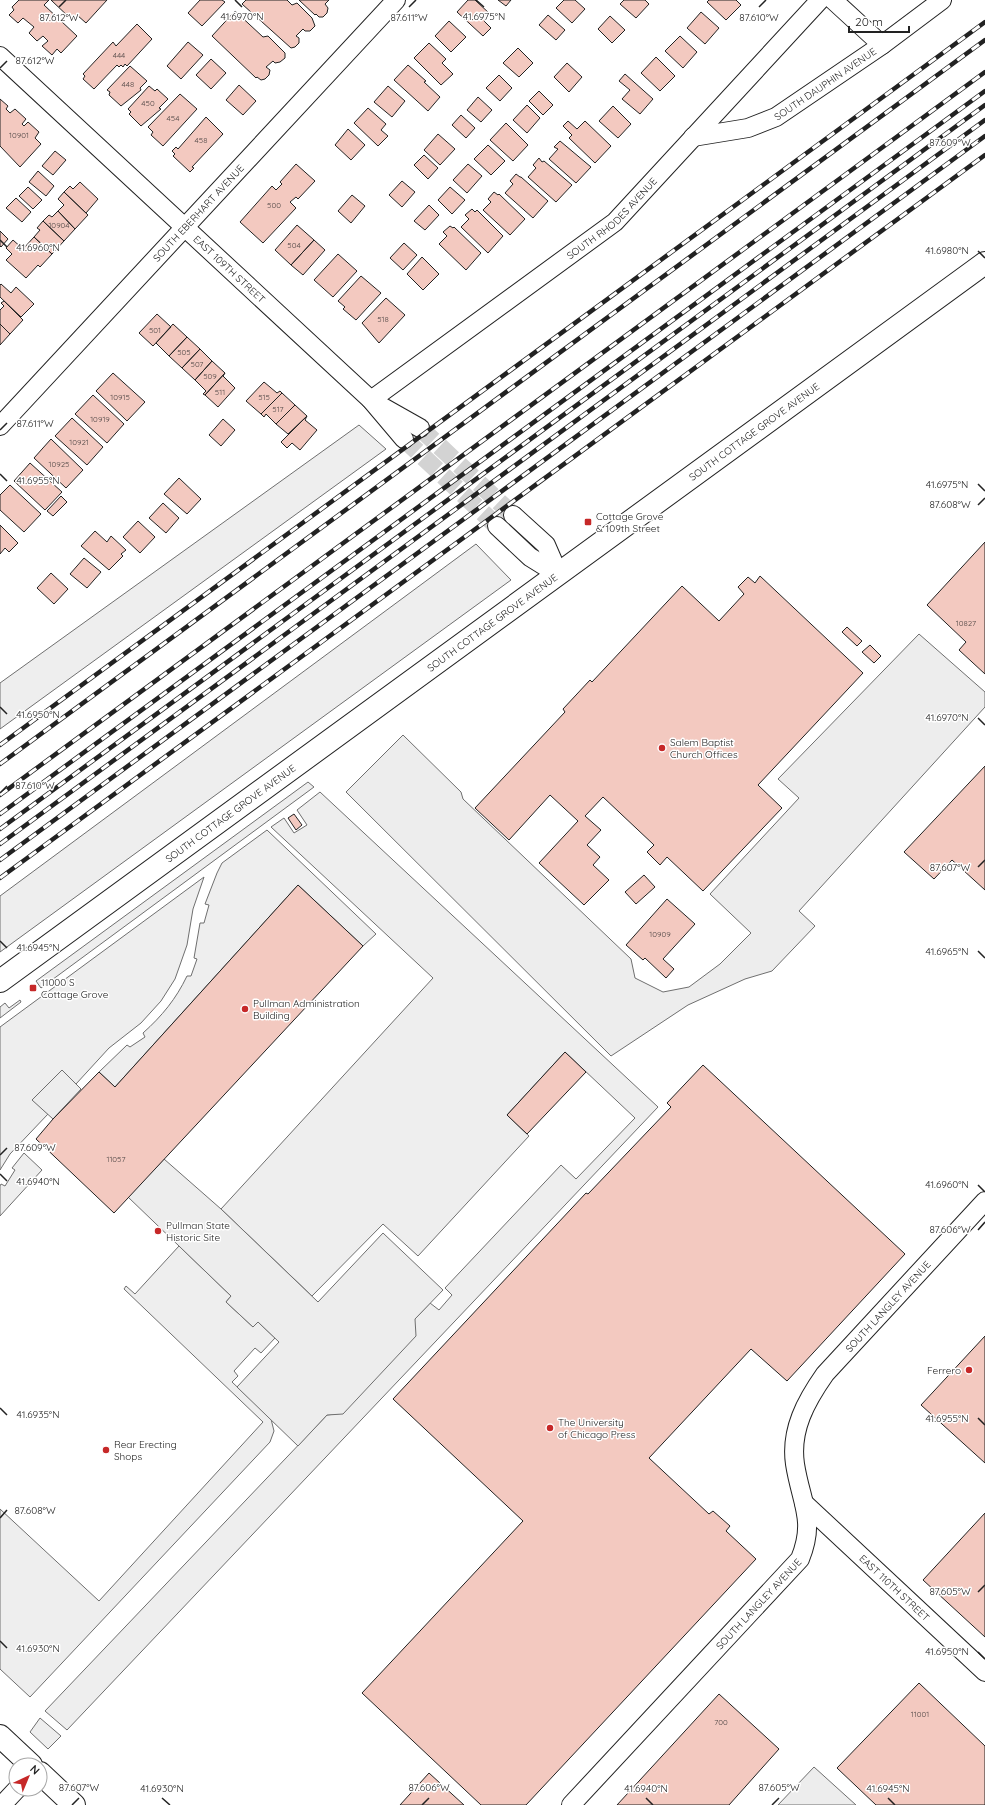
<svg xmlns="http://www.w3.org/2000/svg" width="985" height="1805" font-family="Quicksand,sans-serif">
<rect width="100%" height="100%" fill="#fff"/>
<path fill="#eee" stroke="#6f6f6f" d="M359 425 386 449 0 729V683Z
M476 544 511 580 0 952V896Z
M308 782 314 787 41 988 36 981Z
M320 792 658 1107 67 1730 45 1711 327 1415 343 1413 415 1319 430 1303 439 1310 452 1295 445 1288 561 1165 576 1179 635 1118 565 1052 507 1115 529 1136 418 1256 383 1224 312 1296 221 1209 433 978 271 827 284 818 294 833 307 825 297 810Z
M267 830 376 934 363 946 298 885 115 1087 99 1072 127 1045 130 1047 145 1037 143 1033C162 1016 176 999 187 976H191L197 959 194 958 200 923H204L209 905 205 904 217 873 222 863Z
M204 877 193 909 187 945 175 979 161 1001 141 1023 109 1048 76 1084 62 1070 33 1100 48 1114 10 1154 0 1170V1027Z
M20 1000 21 1002 0 1018V1007L5 1003 9 1008Z
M24 1153 42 1170 0 1216V1186L1 1184 5 1186 15 1170 12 1168Z
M179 1246 231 1296 226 1302 253 1327 258 1322 275 1338 261 1353 255 1348 234 1371 238 1376 232 1382 271 1419 274 1431 270 1442 30 1697 0 1669V1509L99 1601 263 1422 124 1289 126 1286 135 1294Z
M40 1718 61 1736 48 1749 30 1732Z"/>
<path fill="#ededed" stroke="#6f6f6f" d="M919 634 985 692V707L799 911 815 926 772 971 745 979 688 1005 611 1056 346 792 403 735 461 792 463 799 631 959 635 978 663 992 689 987 720 964 751 933 710 894 799 798 778 779Z
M62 1070 81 1089 53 1119 32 1100Z
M164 1159 221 1209 318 1302 383 1233 443 1290 415 1319 416 1336 343 1414 327 1415 298 1446 237 1387 279 1342 258 1322 253 1327 226 1302 231 1296 128 1197Z
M814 1767 856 1805H778Z"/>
<path fill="#f3c9c0" stroke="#222" d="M19 0H49L44 5 77 36 61 53 57 49 52 55 42 46 48 41 43 36 37 41 29 33 34 27 23 18 18 23 9 15 14 10 12 7Z
M51 0H107L86 23 77 15 72 20Z
M200 0H222L225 2 202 26 188 13Z
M246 0H287L292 5 297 3 312 18 315 26 310 31H305L303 29 296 36 299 38V43L295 47 291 48 242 4Z
M299 0H329L325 4 328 8 327 13 323 17H319L316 14 315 15Z
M468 0H475L490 14 484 21 491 28 483 36 457 12Z
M498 0H511L506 6Z
M564 0H575L585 9 572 23 556 8Z
M624 0H645L649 4 636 18 620 4Z
M709 0H736L741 5 726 20 707 2Z
M235 11 263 37 268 36 285 53V58L280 62 275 63 273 61 266 67 270 70 269 75 265 79 261 80 257 77 256 78 212 36Z
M701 12 719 28 705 44 687 28Z
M548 15 565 30 556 40 539 25Z
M610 16 625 30 612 43 598 29Z
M449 21 466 37 451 52 435 36Z
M137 24 152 39 127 66 125 64 123 67 121 65 119 67 117 65 94 89 83 79 85 76 83 74 113 42 116 46Z
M680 36 697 52 683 68 665 51Z
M188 42 203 55 181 79 167 66Z
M429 43 446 59 442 63 453 74 441 85 414 58Z
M518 48 533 63 519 77 503 63Z
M656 57 675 76 660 91 641 73Z
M211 59 226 73 211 89 196 75Z
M567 63 582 77 569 92 554 77Z
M408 65 426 81 424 82 440 97 428 111 394 80Z
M130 66 147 81 140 88 141 90 121 106 109 95 110 92 107 90Z
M625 74 653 99 640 114 622 99 630 90 619 81Z
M499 75 512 88 500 101 486 88Z
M239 85 256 101 243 115 226 100Z
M149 86 155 91 157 89 168 99 159 108 161 109 141 126 129 114 131 112 128 109Z
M388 86 405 101 392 117 374 102Z
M539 91 553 105 543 115 529 101Z
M180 94 197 109 163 146 151 135 153 132 148 127Z
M478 97 492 110 481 122 467 110Z
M0 99 8 106 6 109 10 113 15 109 26 119 22 124 24 126 28 122 39 132 35 138 41 144 20 167 0 146Z
M527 105 540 118 527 133 513 120Z
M613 106 631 124 618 138 599 121Z
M368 108 386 124 381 130 388 136 378 146 354 123Z
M461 115 475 128 466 138 452 125Z
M206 117 223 134 192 167 194 168 190 172 173 156 175 154 172 151 176 147 178 149Z
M568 121 577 129 585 121 611 146 595 163 569 138 572 135 563 126Z
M506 123 528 145 513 161 490 140Z
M348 129 365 145 351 160 335 145Z
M438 134 455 149 440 165 424 150Z
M560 141 591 167 576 183 549 159 558 149 554 147Z
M488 145 505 161 491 175 474 159Z
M55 151 66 160 53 175 42 166Z
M424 155 438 168 428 179 414 165Z
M539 158 542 162 544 161 572 185 556 202 528 177 536 168 533 165Z
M296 164 315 181 298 199 296 197 290 202 296 208 263 243 240 222 272 186 276 190 282 184 280 182Z
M468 164 482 176 467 193 453 180Z
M38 171 54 186 46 196 29 182Z
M516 174 520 177H521L548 201 533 218 505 193 513 184 510 181Z
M402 181 415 192 402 207 389 195Z
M80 182 98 199 86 213 64 192 70 186 73 189Z
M28 187 42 200 33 209 19 196Z
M450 187 465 200 452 214 438 200Z
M64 192 88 215 75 229 58 211 64 205 58 199Z
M494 192 498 195 499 194 525 219 510 235 483 210 491 202 488 199Z
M352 195 365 206 351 223 338 211Z
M16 198 31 212 22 222 6 208Z
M429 205 439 215 425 230 414 221Z
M472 209 475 212 477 210 503 236 488 253 461 227 469 219 465 215Z
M58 211 75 229 64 241 43 221 49 215 52 217Z
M43 221 64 241 52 254 34 237 40 230 37 228Z
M297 225 314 240 291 265 275 250Z
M450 226 453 228 454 227 481 253 466 270 439 244 447 236 443 232Z
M0 231 8 239 1 247 0 246Z
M34 237 52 254 40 267 38 265 26 278 6 260 12 254 6 248 13 240 23 249Z
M314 240 325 250 303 275 291 265Z
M404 243 417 255 403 270 390 258Z
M338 254 357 271 333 297 314 280Z
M422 257 439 274 423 290 407 274Z
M361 276 381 293 356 320 343 309 345 307 338 301Z
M1 284 11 293 16 287 34 304 21 317 0 297V285Z
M386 298 405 315 379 343 362 323Z
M4 301 23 320 10 334 0 324V310L4 306 1 303Z
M157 314 171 327 153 346 139 333Z
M0 324 10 334 0 345Z
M173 324 187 337 169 356 156 343Z
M187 337 200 349 182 368 169 356Z
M200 349 212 361 195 380 182 368Z
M212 361 225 373 205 395 203 394 206 391 195 380Z
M113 373 145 402 127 421 96 391Z
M225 373 223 376 235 388 218 407 205 395Z
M264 382 277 393 280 391 282 393 261 414 246 401Z
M282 393 295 405 276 424 266 414 264 417 261 414Z
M93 395 124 424 107 443 75 414Z
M295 405 307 416 288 434 276 424Z
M307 416 305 420 317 430 300 450 292 443 287 448 281 442Z
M72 418 103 447 87 465 55 436Z
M223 419 235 430 221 446 209 435Z
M51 439 83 470 66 488 34 458Z
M30 463 62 492 45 510 14 481Z
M179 478 201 499 187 514 164 494Z
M10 485 41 514 24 532 0 510V495Z
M61 496 67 502 53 516 47 511Z
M163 503 179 518 166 533 149 518Z
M138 521 155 537 140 553 123 537Z
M0 525 18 543 9 552 5 548 0 554Z
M95 531 107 542 111 536 126 550 121 554 123 556 109 570 81 546Z
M985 542V674L959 650 966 642 927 605Z
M84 558 101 572 87 588 70 574Z
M51 573 68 589 54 604 37 588Z
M760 576 863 673 758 785 782 808 703 891 667 857 660 865 647 852 654 845 603 797 585 816 601 830 587 845 600 857 593 865 609 880 584 905 539 863 578 821 550 795 509 840 475 808 565 712 563 709 590 680 592 682 682 586 719 621 744 594 738 587 748 577 755 583Z
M847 627 862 641 857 646 842 632Z
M870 645 881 656 874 663 862 652Z
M985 766V890L952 860 934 879 904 852Z
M294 814 302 825 296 830 288 818Z
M644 875 655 887 636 904 625 892Z
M298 885 363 946 114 1213 36 1139 53 1119 99 1072 115 1087Z
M667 899 695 924 663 959 674 969 666 978 645 958 643 960 626 945Z
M565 1052 586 1072 527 1134 507 1115Z
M703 1065 905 1254 787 1381 751 1349 649 1458 709 1514 713 1511 730 1526 726 1531 756 1559 526 1805H481L362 1693 523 1521 393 1399 586 1193 588 1194 671 1107 667 1103Z
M985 1336V1463L921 1405Z
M985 1513V1637L923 1580Z
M919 1683 985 1746V1805H876L837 1768Z
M719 1694 779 1749 729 1805H617Z
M429 1773 464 1805H400Z"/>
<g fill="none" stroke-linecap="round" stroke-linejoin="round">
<path stroke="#d3d3d3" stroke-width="18" stroke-dasharray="18 9" stroke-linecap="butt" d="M420 428 513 515
M404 439 497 526"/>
<defs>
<g id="street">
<path d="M833 0 882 45"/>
<path id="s1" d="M0 56 371 400 404 439"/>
<path id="s2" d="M693 137 748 128 776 117 882 45 942 0"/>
<path id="s3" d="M371 400 615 222 820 0"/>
<path d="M381 406 420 428"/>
<path id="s4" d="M0 426 396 0"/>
<path d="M513 515 546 545 559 575"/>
<path d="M497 526 530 557 559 575"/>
<path id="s5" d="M804 1503 985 1672"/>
<path d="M2 1805 17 1789"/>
<path id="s6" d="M571 1805 800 1559C816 1520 801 1503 795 1464 790 1430 806 1401 825 1374L985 1201"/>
</g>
<g id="secondary">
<path id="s7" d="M0 981 985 263"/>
<path d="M0 1736 31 1765"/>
<path d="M40 1773 74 1805"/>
</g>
</defs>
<use href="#street" stroke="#222" stroke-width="20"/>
<use href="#secondary" stroke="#222" stroke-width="24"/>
<use href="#street" stroke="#fff" stroke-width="18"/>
<use href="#secondary" stroke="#fff" stroke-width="22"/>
<defs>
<path id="rail" d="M0 745 985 22
M0 764 985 40
M0 795 985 72
M0 814 985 91
M0 829 985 105
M0 844 985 120
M0 860 985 136
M0 878 985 155"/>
</defs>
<use href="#rail" stroke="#222" stroke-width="4.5"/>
<use href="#rail" stroke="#fff" stroke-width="3" stroke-dasharray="9" stroke-linecap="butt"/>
</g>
<path fill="none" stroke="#222" stroke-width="1.5" d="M235 0 242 7M476 0 484 7M59 7 66 0M409 7 416 0M759 7 766 0M0 68 7 61M978 142 985 135M0 240 7 247M978 251 985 258M0 430 7 423M0 474 7 481M978 484 985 491M978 505 985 498M0 707 7 714M978 718 985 725M0 793 7 786M978 867 985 860M0 941 7 948M978 951 985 958M0 1155 7 1148M0 1174 7 1181M978 1185 985 1192M978 1230 985 1222M0 1408 7 1415M978 1418 985 1425M0 1518 7 1510M978 1592 985 1585M0 1641 7 1648M978 1652 985 1659M162 1798 170 1805M646 1798 653 1805M888 1798 895 1805M72 1805 79 1798M422 1805 429 1798M772 1805 779 1798"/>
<g fill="#c62828" stroke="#fff" stroke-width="1.5">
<rect x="584" y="518" width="8" height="8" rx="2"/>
<circle cx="662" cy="748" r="4"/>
<rect x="29" y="984" width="8" height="8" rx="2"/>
<circle cx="245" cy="1009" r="4"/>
<circle cx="158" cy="1231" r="4"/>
<circle cx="969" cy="1370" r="4"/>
<circle cx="550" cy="1428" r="4"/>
<circle cx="106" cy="1450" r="4"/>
</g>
<g text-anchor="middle" stroke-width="3" stroke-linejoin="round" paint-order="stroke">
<g font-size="8" fill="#564c4a">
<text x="119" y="58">444</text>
<text x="128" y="87">448</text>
<text x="148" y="106">450</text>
<text x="173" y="121">454</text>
<text x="19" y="138">10901</text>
<text x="201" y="143">458</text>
<text x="274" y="208">500</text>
<text x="59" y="228">10904</text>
<text x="294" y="248">504</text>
<text x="383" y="322">518</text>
<text x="155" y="333">501</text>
<text x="184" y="355">505</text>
<text x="197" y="367">507</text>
<text x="210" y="379">509</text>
<text x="220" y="395">511</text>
<text x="120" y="400">10915</text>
<text x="264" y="400">515</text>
<text x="278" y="412">517</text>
<text x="100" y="422">10919</text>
<text x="79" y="445">10921</text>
<text x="59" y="467">10925</text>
<text x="966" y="626">10827</text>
<text x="660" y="937">10909</text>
<text x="116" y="1162">11057</text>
<text x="920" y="1717">11001</text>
<text x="721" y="1725">700</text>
</g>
<g font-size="10" fill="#222" stroke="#fff">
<text dy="4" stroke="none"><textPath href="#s2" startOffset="145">SOUTH DAUPHIN AVENUE</textPath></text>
<text dy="4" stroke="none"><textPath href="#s4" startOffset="291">SOUTH EBERHART AVENUE</textPath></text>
<text dy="4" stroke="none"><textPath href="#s3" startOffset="302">SOUTH RHODES AVENUE</textPath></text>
<text dy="4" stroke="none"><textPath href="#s1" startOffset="313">EAST 109TH STREET</textPath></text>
<text dy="4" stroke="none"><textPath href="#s7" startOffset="933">SOUTH COTTAGE GROVE AVENUE</textPath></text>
<text dy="4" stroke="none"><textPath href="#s7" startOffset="609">SOUTH COTTAGE GROVE AVENUE</textPath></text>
<text dy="4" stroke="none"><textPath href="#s7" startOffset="285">SOUTH COTTAGE GROVE AVENUE</textPath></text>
<text dy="4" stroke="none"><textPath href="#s6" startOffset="623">SOUTH LANGLEY AVENUE</textPath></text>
<text dy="4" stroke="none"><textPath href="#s5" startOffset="124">EAST 110TH STREET</textPath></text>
<text dy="4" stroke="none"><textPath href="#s6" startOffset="275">SOUTH LANGLEY AVENUE</textPath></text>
</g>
<g font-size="10" fill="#222" stroke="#fff" text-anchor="start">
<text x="596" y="520">Cottage Grove<tspan x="596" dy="12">&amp; 109th Street</tspan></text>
<text x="670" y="746">Salem Baptist<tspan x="670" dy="12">Church Offices</tspan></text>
<text x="41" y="986">11000 S<tspan x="41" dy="12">Cottage Grove</tspan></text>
<text x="253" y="1007">Pullman Administration<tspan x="253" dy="12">Building</tspan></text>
<text x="166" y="1229">Pullman State<tspan x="166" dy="12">Historic Site</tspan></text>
<text x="961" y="1374" text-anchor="end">Ferrero</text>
<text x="558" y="1426">The University<tspan x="558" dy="12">of Chicago Press</tspan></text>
<text x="114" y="1448">Rear Erecting<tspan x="114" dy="12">Shops</tspan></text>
</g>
</g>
<g font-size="10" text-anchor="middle" fill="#222" stroke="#fff" stroke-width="3" stroke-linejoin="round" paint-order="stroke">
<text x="242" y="20">41.6970°N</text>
<text x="484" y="20">41.6975°N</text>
<text x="59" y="21">87.612°W</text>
<text x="409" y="21">87.611°W</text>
<text x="759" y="21">87.610°W</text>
<text x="35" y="64">87.612°W</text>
<text x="950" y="146">87.609°W</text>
<text x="38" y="251">41.6960°N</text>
<text x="947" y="254">41.6980°N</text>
<text x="35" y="427">87.611°W</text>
<text x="38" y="484">41.6955°N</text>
<text x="947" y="488">41.6975°N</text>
<text x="950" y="508">87.608°W</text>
<text x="38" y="718">41.6950°N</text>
<text x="947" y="721">41.6970°N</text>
<text x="35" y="789">87.610°W</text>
<text x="950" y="871">87.607°W</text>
<text x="38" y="951">41.6945°N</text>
<text x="947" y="955">41.6965°N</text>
<text x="35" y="1151">87.609°W</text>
<text x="38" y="1185">41.6940°N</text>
<text x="947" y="1188">41.6960°N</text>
<text x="950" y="1233">87.606°W</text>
<text x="38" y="1418">41.6935°N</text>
<text x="947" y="1422">41.6955°N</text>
<text x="35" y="1514">87.608°W</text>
<text x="950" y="1595">87.605°W</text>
<text x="38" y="1652">41.6930°N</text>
<text x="947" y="1655">41.6950°N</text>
<text x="79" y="1791">87.607°W</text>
<text x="429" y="1791">87.606°W</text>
<text x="779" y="1791">87.605°W</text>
<text x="162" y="1792">41.6930°N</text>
<text x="646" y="1792">41.6940°N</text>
<text x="888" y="1792">41.6945°N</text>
</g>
<g transform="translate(28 1777) rotate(44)"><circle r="19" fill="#ffffff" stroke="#a7a7a7"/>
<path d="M0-3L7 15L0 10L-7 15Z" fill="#c62828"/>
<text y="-6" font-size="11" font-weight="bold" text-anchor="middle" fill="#222222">N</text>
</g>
<path d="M849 26v6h60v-6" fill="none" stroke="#222222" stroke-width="2"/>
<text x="855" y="26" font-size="12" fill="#222222" stroke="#ffffff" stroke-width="3" paint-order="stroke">20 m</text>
</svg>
